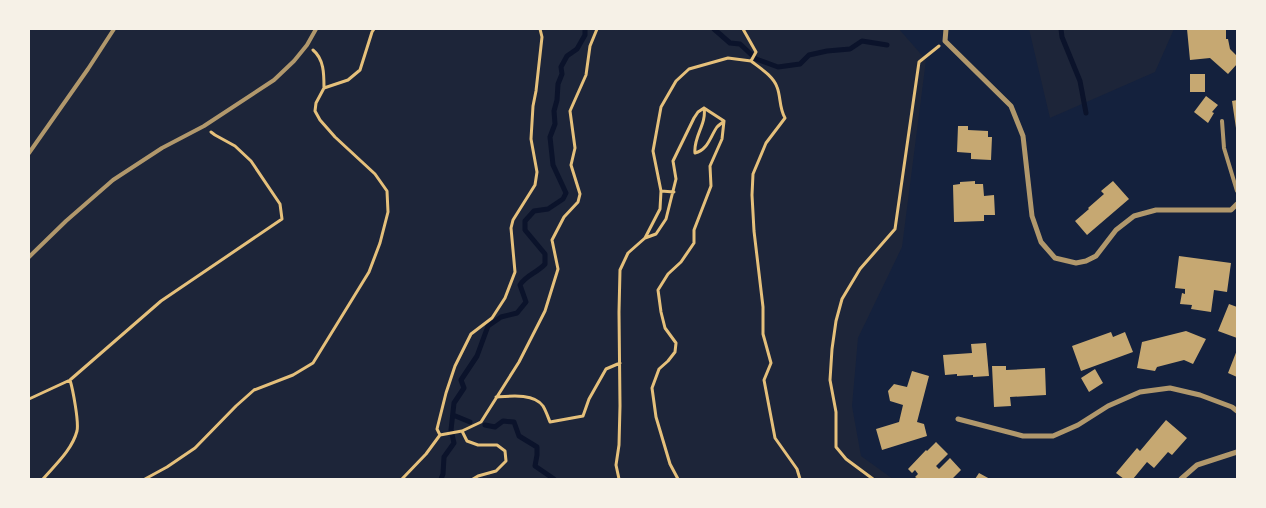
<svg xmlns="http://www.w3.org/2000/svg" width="1266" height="508" font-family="'IBM Plex Sans',sans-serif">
<rect width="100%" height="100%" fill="#14213d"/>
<path fill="#1d2539" d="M29 29H899L926 60 902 247 858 338 852 406 861 456 893 479H29Z
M1029 29H1174L1155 72 1050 118Z"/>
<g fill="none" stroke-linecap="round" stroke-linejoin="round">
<path stroke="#0b132b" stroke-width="5" d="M714 29 730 43 740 44 756 59 778 67 800 64 809 55 827 51 850 49 862 41 887 45
M1061 29 1062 37 1080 81 1086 113
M453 415 470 422
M485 425 495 427 503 421 514 422 519 436 537 447V455L535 466 554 479
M441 479 443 474 444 457 454 443 451 430 454 403 464 388 461 380 477 356 488 326 501 317 517 313 526 302 520 285C526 275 537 273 545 264V254L525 230V221L534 211 548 209 563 199 566 193 553 165 550 137 555 124 554 111 557 100 558 84 562 74 561 67 567 56 577 49 585 35V29"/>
</g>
<path fill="#c6a872" d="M1187 29H1226V39H1228L1230 49 1237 56V64L1228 74 1210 58 1190 60Z
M1190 74H1205V92H1190Z
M1206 96 1218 105 1212 112 1214 113 1208 123 1194 112Z
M1237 100V128H1236L1232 101Z
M958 126H968V130L988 131V137H992L991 160 971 159V153L957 152Z
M975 181V184H983L984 196 994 195 995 215H984V221L954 222 953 185 960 184V182Z
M1113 181 1129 199 1087 235 1075 221 1089 209 1088 208 1104 194 1101 191Z
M1179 256 1231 263 1227 292 1214 290 1211 312 1191 309 1192 305 1180 304 1182 293 1185 294V289L1175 288Z
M1229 304 1237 307V338L1218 331Z
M1186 331 1206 339 1193 364 1184 360 1157 367 1155 371 1137 368 1142 342Z
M1111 332 1113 337 1125 332 1133 352 1081 371 1072 346Z
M986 343 989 376 973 377V375L957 376V374L945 375 943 355 972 353 971 344Z
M1237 350V377L1228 373Z
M992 366H1006V370L1045 368 1046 395 1010 397 1011 406 994 407Z
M1095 369 1103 383 1089 392 1081 378Z
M912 371 929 376 917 422 924 424 927 436 882 450 876 429 899 422 903 405 890 401 888 391 894 384 907 387Z
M1166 420 1187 438 1172 455 1168 452 1154 468 1147 462 1133 479H1124L1116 473 1137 448 1140 451Z
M936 442 948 454 936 466 939 469 950 458 961 470 952 479H918L915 477 918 474 915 470 912 473 908 469 926 450 927 451Z
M979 473 990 479H975Z"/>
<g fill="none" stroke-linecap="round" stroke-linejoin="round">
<path stroke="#e5c07b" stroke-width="3" d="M313 50C324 59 324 74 324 88
M751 61C760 68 773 76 777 87 781 97 779 108 785 118L766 143 753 174 752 195 754 231 763 307V334L771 363 764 380 775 438 797 469 800 479
M704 108 724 121
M661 191 674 192
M645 238 656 234 666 219 676 179 673 161 694 118 698 112 704 108C707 124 693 137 695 153 708 150 710 137 717 127 719 125 722 123 724 121L722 139 710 166 711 186 694 230V243L681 262 668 274 658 290 661 312 665 328 676 343 675 352 668 361 659 369 652 388 656 417 670 464 678 479
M496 397C510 396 534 393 543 406 546 411 548 417 550 422L583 416 589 399 606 369 620 363
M29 399 70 380 161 301 282 219 280 204 251 161 235 146 215 135 211 132
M440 435 462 431
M43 479C55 465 72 450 77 431 79 422 73 390 70 380
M145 479 167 467 195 448 236 406 254 390 293 375 313 363 369 272 380 243 388 212 387 191 375 174 335 137 320 120 315 111 316 103 324 88 348 80 360 70 372 32 374 29
M402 479 426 454 440 435 437 429 446 393 455 366 471 334 492 318 505 298 515 272 511 228 513 220 535 185 537 172 531 139 533 106 536 91 542 37 540 29
M473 479 478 476 496 471 506 461 505 451 497 445H478L467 441 462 431 481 422 519 362 545 311 558 269 552 240 564 217 578 202 580 194 571 165 575 148 570 111 586 75 590 46 597 29
M619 479 616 465 619 445 620 406 619 312 620 270 628 253 645 238 660 209 661 191 653 151 661 107 676 81 689 69 728 58 751 61 756 52 743 29
M873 479 846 459 836 447V412L830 380 832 349 836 321 842 299 860 269 895 229 919 62 939 46"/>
<path stroke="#b1986c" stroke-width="4" d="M1222 121 1224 148 1237 191
M29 153 88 69 114 29
M29 257 66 221 113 180 162 148 204 126 274 80 294 61 307 45 316 29"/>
<path stroke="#b1986c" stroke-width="5" d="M946 29 945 41 1011 106 1023 136 1032 216 1041 242 1055 258 1076 263 1086 261 1096 256 1116 230 1134 216 1156 210H1231L1237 204
M958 419 1023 436H1053L1078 425 1108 406 1140 392 1170 388 1200 395 1232 407 1237 411
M1181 479 1197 465 1237 452"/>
</g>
<rect width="1266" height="508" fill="none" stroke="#f6f1e7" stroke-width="60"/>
</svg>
